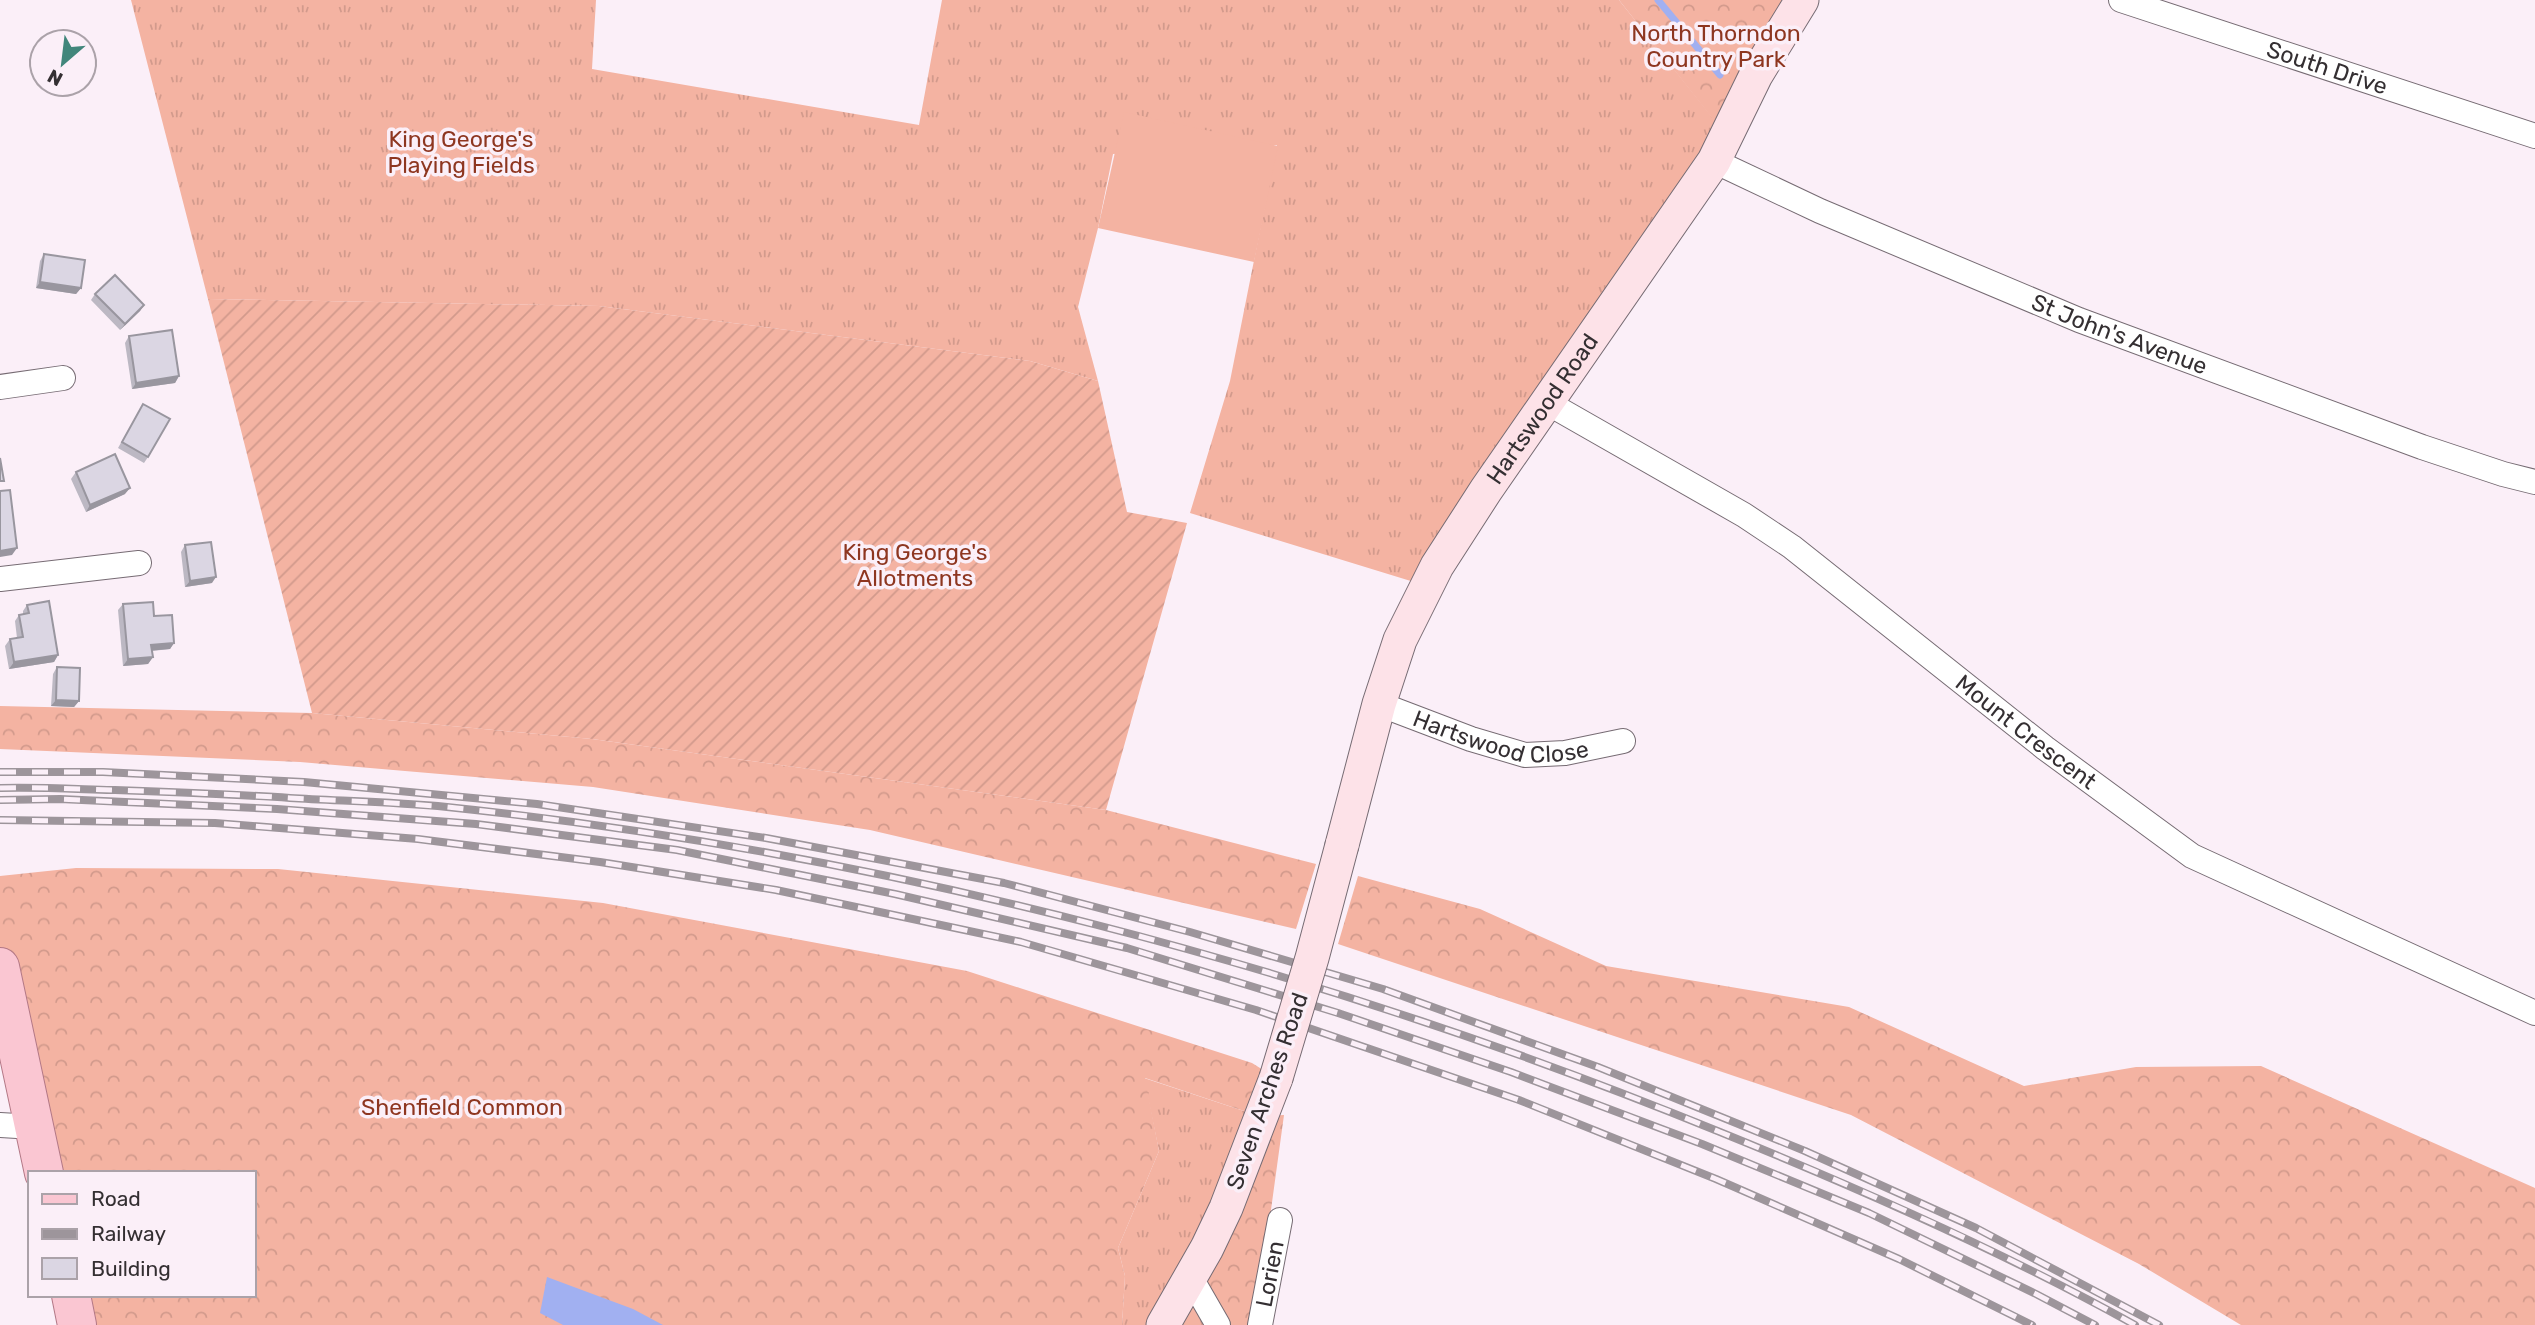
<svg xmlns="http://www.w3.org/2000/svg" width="2535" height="1325" font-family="Rubik,sans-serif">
<defs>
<pattern id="grass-tufts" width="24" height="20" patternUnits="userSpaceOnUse" patternTransform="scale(1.75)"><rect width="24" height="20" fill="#f4b3a2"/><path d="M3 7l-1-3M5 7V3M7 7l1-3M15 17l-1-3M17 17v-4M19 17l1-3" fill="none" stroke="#d29a8c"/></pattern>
<pattern id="forest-crowns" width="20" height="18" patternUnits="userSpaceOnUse" patternTransform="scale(1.75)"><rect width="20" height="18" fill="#f4b3a2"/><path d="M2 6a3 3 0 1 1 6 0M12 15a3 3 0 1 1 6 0" fill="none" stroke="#d29a8c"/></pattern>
<pattern id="garden-furrows" width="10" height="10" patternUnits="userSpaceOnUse" patternTransform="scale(1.75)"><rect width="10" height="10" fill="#f4b3a2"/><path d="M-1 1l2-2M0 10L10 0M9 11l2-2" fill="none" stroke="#d29a8c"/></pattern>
</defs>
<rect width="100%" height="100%" fill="#fbeff8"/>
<path fill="url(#grass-tufts)" d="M131 0H596L592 69 919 125 942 0H1619L1720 127 1427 586 1190 513 1230 381 1277 145 1113 154 1098 228 1078 307 1098 381 1030 361 599 306 208 299Z
M1144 1078 1262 1117 1218 1325H1122L1125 1276 1118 1248 1159 1151Z"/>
<path fill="url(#forest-crowns)" d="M1619 0H1801L1720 128Z
M0 706 312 713 592 739 1106 810 1316 864 1296 929 870 830 593 787 300 762 0 749Z
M76 868 278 869 603 903 967 971 1252 1063 1276 1078 1262 1116 1284 1115 1270 1217 1249 1325H1218L1191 1278 1262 1117 1145 1078 1159 1151 1118 1248 1125 1276 1122 1325H77L71 1295H254V1173H44L0 963V876Z
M1358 876 1480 909 1606 966 1849 1007 2024 1086 2136 1067 2261 1066 2535 1188V1325H2241L2139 1264 1851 1115 1338 944Z"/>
<path fill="url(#garden-furrows)" d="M208 299 599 306 1030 361 1098 381 1127 512 1187 523 1106 810 592 739 312 713Z"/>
<path fill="#f4b3a2" d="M1124 112 1278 146 1254 262 1098 228Z"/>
<path fill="#a1b0f1" d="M547 1277 633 1309 663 1325H563L540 1313Z"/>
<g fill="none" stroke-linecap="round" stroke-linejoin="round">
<path stroke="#a1b0f1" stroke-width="7" d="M1658 0 1720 75"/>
<defs>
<g id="street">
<path id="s1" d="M2121 0 2535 136"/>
<path id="s2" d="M1714 161 1820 211 2079 320 2422 447 2503 474 2535 482"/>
<path d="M0 387 63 378"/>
<path id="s3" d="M1546 402 1744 515 1792 547 2045 748 2192 856 2535 1013"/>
<path d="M0 579 139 563"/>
<path id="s4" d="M1379 704 1471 739 1525 755 1565 753 1623 741"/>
<path d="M0 1125 34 1127"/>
<path d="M1191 1278 1218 1325"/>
<path id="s5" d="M1260 1325 1280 1220"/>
</g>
<g id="secondary">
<path id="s6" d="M1342 845 1379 704 1400 640 1437 566 1486 490 1714 161 1756 75 1802 0"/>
<path d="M1163 1325 1207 1248 1226 1208 1276 1078"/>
</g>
<path id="primary" d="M0 967 44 1173
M71 1295 77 1325"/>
</defs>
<use href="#street" stroke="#766b73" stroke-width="26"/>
<use href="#secondary" stroke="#766b73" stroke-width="35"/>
<use href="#primary" stroke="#b37886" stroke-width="40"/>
<use href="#street" stroke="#fff" stroke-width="24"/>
<use href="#secondary" stroke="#fde2e8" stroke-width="33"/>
<use href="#primary" stroke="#fac6d2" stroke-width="38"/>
<defs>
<path id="rail" d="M0 772H103L304 782 537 804 766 838 1004 883 1190 932 1383 989 1598 1067 1805 1151 1976 1228 2159 1325
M0 788C37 787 75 789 112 790 171 792 231 794 290 798 342 801 395 802 447 807 881 852 1317 967 1720 1132 1861 1189 2002 1251 2135 1325
M0 800 60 799 277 809 476 824 677 850 895 894 1127 948 1338 1013 1511 1072 1702 1144 1869 1213 2036 1294 2095 1325
M0 820 215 823 418 839 600 862 776 890 1021 942 1256 1010 1519 1100 1716 1179 1899 1259 2032 1325"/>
</defs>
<use href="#rail" stroke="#9d959b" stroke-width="8"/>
<use href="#rail" stroke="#fbeff8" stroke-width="5" stroke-dasharray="16" stroke-linecap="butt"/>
<defs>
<path id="secondary-bridge" d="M1276 1078 1312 958 1342 845"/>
</defs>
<use href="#secondary-bridge" stroke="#766b73" stroke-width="35" stroke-linecap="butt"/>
<use href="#secondary-bridge" stroke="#fde2e8" stroke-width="33"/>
</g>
<path fill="#bcb8c3" d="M44 254 81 288 76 294 36 288 40 261Z
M95 294 144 305 140 311 120 330 91 300Z
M129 336 179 376 175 383 132 389 125 343Z
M143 404 148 457 144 463 118 448Z
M76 472 125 494 86 512 71 479Z
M185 545 212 583 185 587 181 552Z
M123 604 154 616 174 643 170 649 152 651 153 657 148 664 123 666 118 610Z
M27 605 58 655 54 662 9 669 5 646 10 639 17 638 15 621 19 615 23 614V611Z
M57 667 79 701 74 707 51 706 53 674Z"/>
<path fill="#99969f" d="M40 282 81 288 76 294 36 288Z
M144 305 140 311 120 330 125 324Z
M179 376 175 383 132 389 136 383Z
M130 488 125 494 86 512 90 505Z
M17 548 12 555 0 557V551Z
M216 577 212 583 185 587 190 581Z
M174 643 170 649 147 651 151 645Z
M58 655 54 662 9 669 14 662Z
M153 657 148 664 123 666 128 659Z
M56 700 79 701 74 707 51 706Z"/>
<path fill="#dbd6e3" stroke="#99969f" stroke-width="2" d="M44 254 85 260 81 288 40 282Z
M115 275 144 305 125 324 95 294Z
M172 330 179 376 136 383 129 336Z
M143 404 170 419 148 457 122 442Z
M115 454 130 488 90 505 76 472Z
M0 458 4 481H0Z
M10 490 17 548 0 551V491Z
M211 542 216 577 190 581 185 545Z
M49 601 58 655 14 662 10 639 23 637 19 615 29 613 27 605Z
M153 602 154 616 172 615 174 643 151 645 153 657 128 659 123 604Z
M57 667 80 668 79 701 56 700Z"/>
<g text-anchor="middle" stroke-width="7" stroke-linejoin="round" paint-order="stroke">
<g font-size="23" fill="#8e3620" stroke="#fbeff8">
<text x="1716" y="41">North Thorndon<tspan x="1716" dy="26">Country Park</tspan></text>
<text x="461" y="147">King George's<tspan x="461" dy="26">Playing Fields</tspan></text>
<text x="915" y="560">King George's<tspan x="915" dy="26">Allotments</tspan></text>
<text x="462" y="1115">Shenfield Common</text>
</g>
<g font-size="23" fill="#342f32" stroke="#fbeff8">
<text dy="8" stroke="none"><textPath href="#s1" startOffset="217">South Drive</textPath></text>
<text dy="8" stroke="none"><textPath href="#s2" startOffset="441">St John's Avenue</textPath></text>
<text dy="8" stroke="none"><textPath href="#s6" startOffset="485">Hartswood Road</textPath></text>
<text dy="8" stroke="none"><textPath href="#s4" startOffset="128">Hartswood Close</textPath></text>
<text dy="8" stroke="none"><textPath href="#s3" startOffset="584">Mount Crescent</textPath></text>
<text transform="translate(1267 1091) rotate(-71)" y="8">Seven Arches Road</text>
<text dy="8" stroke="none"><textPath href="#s5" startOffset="52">Lorien</textPath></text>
</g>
</g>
<rect x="28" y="1171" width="228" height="126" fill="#fbeff8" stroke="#aba2a9" stroke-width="2"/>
<rect x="42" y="1194" width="35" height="10" fill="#fac6d2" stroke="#aba2a9" stroke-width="2"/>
<text x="91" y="1206" font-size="21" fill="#342f32">Road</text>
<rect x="42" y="1229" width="35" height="10" fill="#9d959b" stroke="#aba2a9" stroke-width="2"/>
<text x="91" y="1241" font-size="21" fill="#342f32">Railway</text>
<rect x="42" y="1258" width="35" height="21" fill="#dbd6e3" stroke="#aba2a9" stroke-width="2"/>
<text x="91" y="1276" font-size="21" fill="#342f32">Building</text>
<g transform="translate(63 63) rotate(208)"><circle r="33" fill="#fbeff8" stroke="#aba2a9" stroke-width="2"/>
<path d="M0-5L12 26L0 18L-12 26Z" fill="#41867b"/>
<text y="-10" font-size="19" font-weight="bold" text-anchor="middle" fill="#342f32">N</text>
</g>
</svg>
